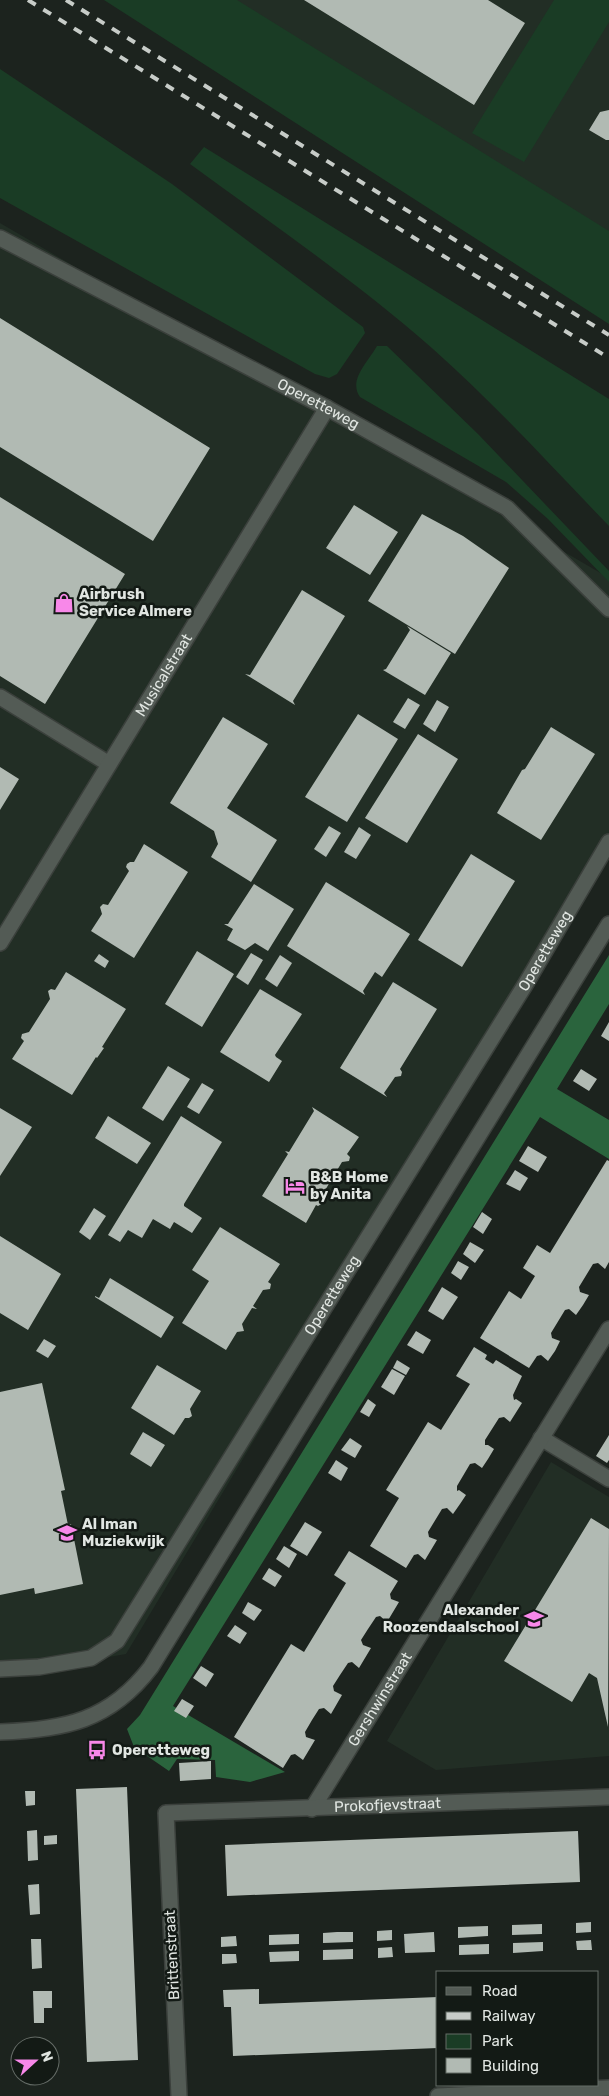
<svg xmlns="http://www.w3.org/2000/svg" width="609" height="2096" font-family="Rubik,sans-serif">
<rect width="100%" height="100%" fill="#1c231e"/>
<path fill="#222e25" d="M168 0H609V272Z
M0 223 609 578V848L126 1654 52 1667 0 1670Z
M551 1462 609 1497V1756L436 1770 387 1741Z"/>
<path fill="#1a3c25" d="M104 0H237L609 231V324Z
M554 0H609V22L524 162 472 133Z
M0 69 172 184 363 327 365 333 337 374 329 378 315 374 0 198Z
M204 147 609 399V526C551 466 495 404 433 349 357 282 272 224 190 164Z
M377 346H387L478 434 609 571V582L548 519 506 482 360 397C348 380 368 362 377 346Z"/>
<path fill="#2a643d" d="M609 955V1004L557 1089 609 1120V1159L540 1117 173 1706 285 1772 250 1782 216 1777 215 1760 177 1759 169 1771 134 1747 127 1729 140 1715Z"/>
<path fill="#b1bab3" d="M304 0H488L525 23 474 105Z
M609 110V140H606L589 130 600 112Z
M0 318 210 448 153 541 0 447Z
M0 497 125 574 45 704 0 676Z
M354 505 398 532 370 575 326 548Z
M422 514 463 536 509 568 455 654 368 601Z
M302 590 345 616 293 701 295 705 245 674 250 675Z
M407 626 451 653 425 695 383 670 386 669 410 630Z
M408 698 420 705 405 729 393 722Z
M437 700 449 707 435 732 423 724Z
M358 714 398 739 347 822 305 797Z
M223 717 268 744 227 808 277 840 251 882 211 857 218 844 214 831 170 803Z
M551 727 595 754 541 840 497 813 522 770 525 769Z
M418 734 458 759 407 843 365 818Z
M0 767 19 779 0 810Z
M329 826 341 833 326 857 314 849Z
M359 827 371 835 356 859 344 852Z
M144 844 188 872 134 958 91 931 102 914 100 907 103 904 108 905 129 871 126 867 127 864 130 862H134Z
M471 854 515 881 462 967 418 940Z
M326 882 410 934 382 977 375 972 363 991 365 995 287 946Z
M254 884 294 909 268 951 255 943 245 950 227 940 233 929 224 924H228Z
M197 951 234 974 202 1027 165 1004Z
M251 953 263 960 248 985 236 977Z
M99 954 109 961 105 968 94 961Z
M280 955 292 963 277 987 265 979Z
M66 972 126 1009 102 1047 104 1048 97 1058 96 1057 72 1095 12 1059 24 1041 21 1038 22 1034 29 1032 50 999 48 991 51 989 55 990Z
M393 982 437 1009 400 1069 402 1072 401 1076 395 1077 384 1093 387 1097 340 1068Z
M260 989 302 1014 275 1055 276 1057 282 1061 269 1082 220 1052Z
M609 1022V1041L601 1036Z
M168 1066 190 1079 163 1121 142 1108Z
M581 1069 597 1079 589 1091 573 1081Z
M202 1083 214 1090 199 1114 187 1107Z
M312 1107 359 1137 347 1154 350 1157 349 1161 342 1162 321 1197 323 1203 318 1206 316 1205 306 1223 262 1196 288 1154 285 1151 289 1152 314 1111Z
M0 1108 32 1127 0 1176Z
M108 1116 151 1143 137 1164 95 1138Z
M181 1116 222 1142 184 1204V1206L202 1218 192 1233 174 1222 170 1229 153 1219 142 1238 128 1230 120 1242 108 1235Z
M528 1146 547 1157 538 1172 519 1161Z
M607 1160 609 1161V1262L605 1269 598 1263 593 1264 579 1287 580 1292 589 1295 583 1305 576 1315 569 1309 565 1310 551 1333 552 1338 560 1341 555 1351 548 1361 541 1355 537 1356 529 1368 480 1338 509 1291 521 1299 535 1276 523 1268 537 1245 550 1253Z
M515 1170 528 1178 520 1191 506 1184Z
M94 1208 106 1216 90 1240 79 1232Z
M482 1212 492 1219 483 1234 473 1227Z
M220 1227 280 1264 268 1282 271 1284 270 1289 263 1290 253 1306 257 1309 252 1308 242 1324 244 1331 237 1332 226 1350 182 1323 209 1281 192 1270Z
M0 1236 61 1274 28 1330 0 1313Z
M470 1242 484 1250 475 1263 463 1254Z
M458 1261 469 1267 461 1280 451 1273Z
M110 1278 174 1317 161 1338 95 1297V1296L99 1298Z
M442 1287 458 1297 443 1320 428 1311Z
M416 1331 431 1340 423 1354 407 1345Z
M44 1339 56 1346 48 1358 36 1351Z
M474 1347 487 1355 485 1359 493 1364 496 1360 522 1376 513 1395 514 1400 516 1399 522 1403 510 1422 504 1417 499 1418 485 1440V1445H488L494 1449 488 1459 482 1468 475 1463 470 1464 457 1486V1491L459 1490 466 1495 460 1504 453 1514 447 1508 442 1509 428 1532 429 1537 437 1540 425 1560 418 1554 414 1555 406 1568 370 1546 399 1498 386 1490 428 1422 441 1430 470 1384 456 1376Z
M397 1360 410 1368 406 1375 393 1368Z
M157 1365 201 1391 190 1409 192 1416 189 1418H185L174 1435 131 1408Z
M392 1369 405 1376 394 1395 381 1387Z
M42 1383 65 1490 61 1491 68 1525 71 1524 83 1584 35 1594 34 1588 0 1595V1392Z
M368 1399 376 1405 369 1417 360 1412Z
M143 1432 165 1445 151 1467 130 1454Z
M609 1435V1460L607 1463 596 1456Z
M350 1438 362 1446 355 1458 341 1450Z
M336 1460 348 1468 341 1481 328 1473Z
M591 1518 609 1529 608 1727 597 1678 589 1673 572 1702 504 1661Z
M305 1522 322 1532 307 1556 290 1546Z
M284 1546 297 1554 289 1568 276 1559Z
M349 1551 398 1581 390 1594 391 1599 399 1602 387 1622 380 1616 376 1617 368 1629 361 1640 363 1645 371 1648 359 1668 352 1662 348 1663 340 1675 333 1686 334 1691 342 1695 331 1714 324 1708 319 1709 312 1720 305 1732 306 1737 315 1740 303 1760 295 1754 291 1755 283 1768 234 1737 291 1644 304 1652 346 1583 334 1575Z
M269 1568 282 1576 275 1587 262 1579Z
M248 1602 262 1610 254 1621 242 1613Z
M235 1625 247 1633 240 1644 227 1636Z
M201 1666 214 1674 206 1687 193 1678Z
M182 1699 194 1706 186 1718 174 1711Z
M211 1761V1779L180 1781 179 1763Z
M127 1787 138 2060 87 2062 76 1789Z
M25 1791H35V1805L26 1806Z
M37 1830 38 1860 28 1861 27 1831Z
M578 1831 580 1882 227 1896 225 1845Z
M57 1835V1844L44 1845V1836Z
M39 1884 40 1914 30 1915 28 1885Z
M591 1922V1932L576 1933V1923Z
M542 1924V1934L512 1935V1925Z
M488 1926V1936L458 1938V1927Z
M392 1930V1940L377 1941V1931Z
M337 1932H353V1942L323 1943V1933Z
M434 1932 435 1952 405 1953 404 1934Z
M299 1934V1944L269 1945V1935Z
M236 1936 237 1946 221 1947V1937Z
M31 1939H41L42 1968 32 1969Z
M591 1940 592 1950H577L576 1941Z
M543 1942V1951L513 1953V1943Z
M489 1944V1954L459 1955V1945Z
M392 1947 393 1957 378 1958V1948Z
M353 1949V1959L323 1960V1950Z
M299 1951V1961L270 1962 269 1952Z
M222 1954H236L237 1963 222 1964Z
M259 1989V2004L438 1997V2048L233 2056 231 2007H224L223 1990Z
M33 1991H52V2008H44V2023H34Z"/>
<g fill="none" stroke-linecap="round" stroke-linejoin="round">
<defs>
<path id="lane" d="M0 697 109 764
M0 1732C64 1730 110 1721 151 1667L609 924"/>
<g id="street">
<path id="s1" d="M0 238 327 408 507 508 609 609"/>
<path id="s2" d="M0 943 327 408"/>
<path d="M541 1438 609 1479"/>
<path id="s3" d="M0 1669 39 1667 91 1658 117 1641 525 985 609 842"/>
<path id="s4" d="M312 1809 609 1329"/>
<path id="s5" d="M179 2096 166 1813 609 1797"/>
<path d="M438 2096 609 2088"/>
</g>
</defs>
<use href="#lane" stroke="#3b403c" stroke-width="18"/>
<use href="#street" stroke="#3b403c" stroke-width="18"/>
<use href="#lane" stroke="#535b55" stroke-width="15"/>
<use href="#street" stroke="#535b55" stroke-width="15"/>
<path stroke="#c7ccc8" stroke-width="4" stroke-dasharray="9 9" stroke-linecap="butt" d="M28 0 609 358
M66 0 609 335"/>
</g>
<defs>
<symbol id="shop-bare" viewBox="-9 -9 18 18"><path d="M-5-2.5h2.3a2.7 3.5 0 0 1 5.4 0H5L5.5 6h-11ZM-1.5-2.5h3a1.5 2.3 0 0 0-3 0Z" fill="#f888e9" stroke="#131a15" stroke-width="2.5" paint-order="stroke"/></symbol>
<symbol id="hotel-bare" viewBox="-9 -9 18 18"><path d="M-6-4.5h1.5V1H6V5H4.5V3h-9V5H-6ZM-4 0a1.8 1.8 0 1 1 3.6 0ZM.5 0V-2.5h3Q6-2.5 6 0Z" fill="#f888e9" stroke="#131a15" stroke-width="2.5" paint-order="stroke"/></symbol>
<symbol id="school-bare" viewBox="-9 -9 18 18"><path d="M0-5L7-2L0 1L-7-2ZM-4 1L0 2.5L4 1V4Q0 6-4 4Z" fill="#f888e9" stroke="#131a15" stroke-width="2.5" paint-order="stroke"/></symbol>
<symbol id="bus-bare" viewBox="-9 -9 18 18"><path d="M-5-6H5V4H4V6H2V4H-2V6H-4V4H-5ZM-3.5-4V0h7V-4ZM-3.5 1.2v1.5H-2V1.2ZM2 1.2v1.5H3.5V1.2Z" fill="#f888e9" stroke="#131a15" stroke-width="2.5" paint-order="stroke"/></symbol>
</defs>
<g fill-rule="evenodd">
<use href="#shop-bare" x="50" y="589" width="28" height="28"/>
<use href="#hotel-bare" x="281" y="1172" width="28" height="28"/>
<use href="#school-bare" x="53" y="1519" width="28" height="28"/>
<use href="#school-bare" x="520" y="1605" width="28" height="28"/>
<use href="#bus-bare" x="83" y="1736" width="28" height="28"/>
</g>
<g text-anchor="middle" stroke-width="5" stroke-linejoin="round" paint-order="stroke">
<g font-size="15" fill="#e1e6e2" stroke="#131a15">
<text dy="5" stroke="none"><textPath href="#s1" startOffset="359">Operetteweg</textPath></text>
<text dy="5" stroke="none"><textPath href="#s2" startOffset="314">Musicalstraat</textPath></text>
<text dy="5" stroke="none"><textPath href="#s3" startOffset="935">Operetteweg</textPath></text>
<text dy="5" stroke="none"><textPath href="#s3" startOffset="530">Operetteweg</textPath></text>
<text dy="5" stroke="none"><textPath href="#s4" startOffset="129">Gershwinstraat</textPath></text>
<text dy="5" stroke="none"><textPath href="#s5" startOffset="505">Prokofjevstraat</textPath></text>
<text transform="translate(172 1955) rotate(-93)" y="5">Brittenstraat</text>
</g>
<g font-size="15" font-weight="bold" fill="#e1e6e2" stroke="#131a15" text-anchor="start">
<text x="79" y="599">Airbrush<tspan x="79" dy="17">Service Almere</tspan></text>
<text x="310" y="1182">B&amp;B Home<tspan x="310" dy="17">by Anita</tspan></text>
<text x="82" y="1529">Al Iman<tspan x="82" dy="17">Muziekwijk</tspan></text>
<text x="519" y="1615" text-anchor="end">Alexander<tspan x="519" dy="17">Roozendaalschool</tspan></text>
<text x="112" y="1755">Operetteweg</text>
</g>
</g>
<rect x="436" y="1971" width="162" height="115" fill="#131a15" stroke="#656c67"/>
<rect x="446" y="1987" width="25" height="8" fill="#535b55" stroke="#656c67"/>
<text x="482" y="1996" font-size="15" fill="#e1e6e2">Road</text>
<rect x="446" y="2012" width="25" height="8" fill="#c7ccc8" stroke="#656c67"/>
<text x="482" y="2021" font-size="15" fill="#e1e6e2">Railway</text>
<rect x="446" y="2034" width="25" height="15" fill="#1a3c25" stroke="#656c67"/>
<text x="482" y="2046" font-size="15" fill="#e1e6e2">Park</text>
<rect x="446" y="2058" width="25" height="15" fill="#b1bab3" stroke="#656c67"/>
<text x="482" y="2071" font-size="15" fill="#e1e6e2">Building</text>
<g transform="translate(35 2061) rotate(69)"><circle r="24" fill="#131a15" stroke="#656c67"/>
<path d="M0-4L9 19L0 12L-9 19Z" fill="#f888e9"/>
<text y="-8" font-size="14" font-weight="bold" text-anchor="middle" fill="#e1e6e2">N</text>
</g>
</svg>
